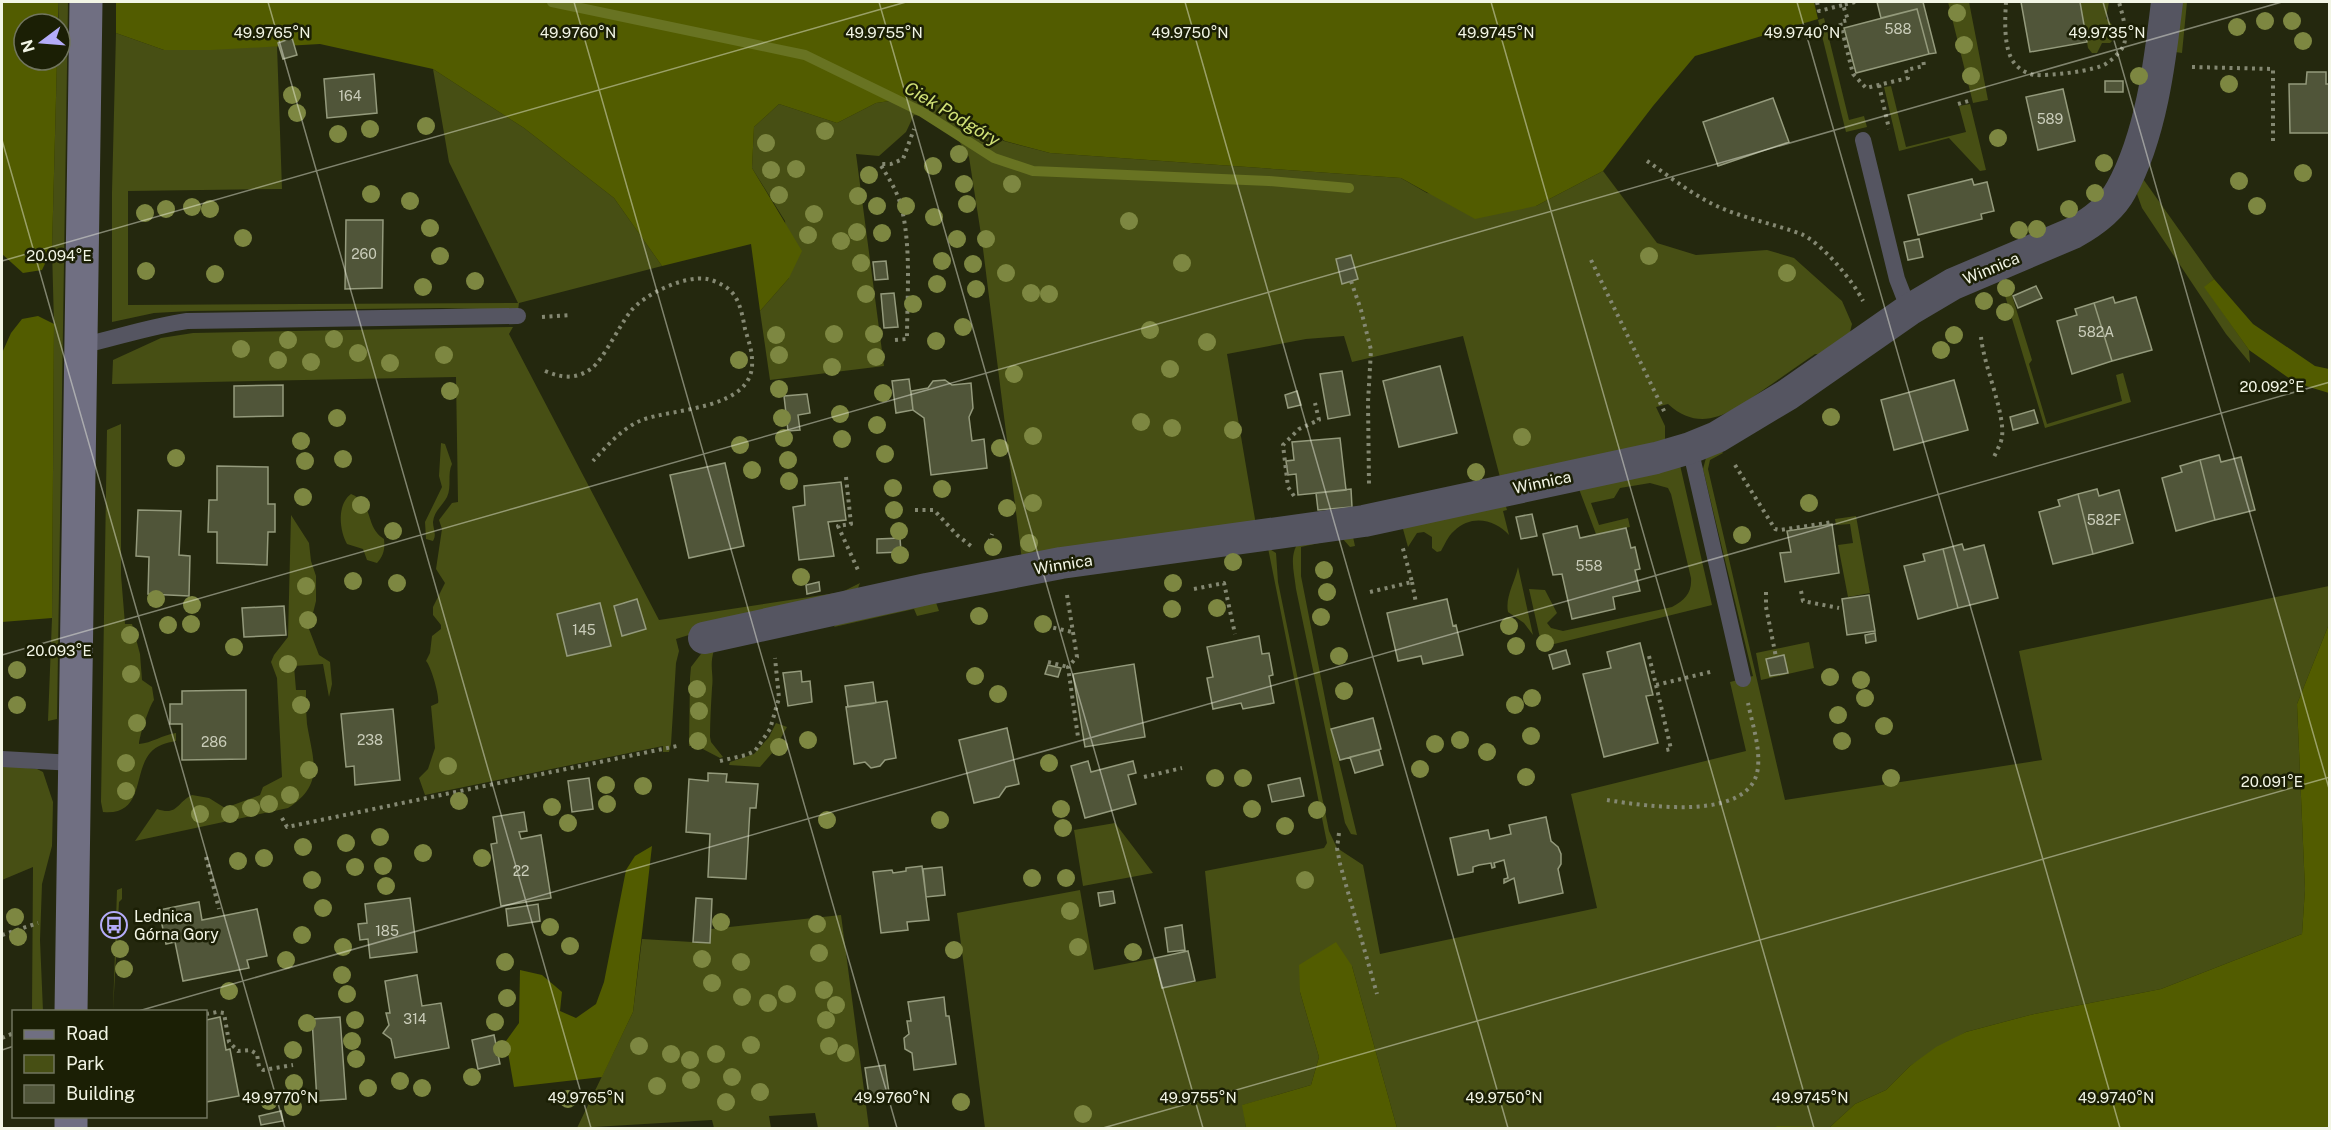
<svg xmlns="http://www.w3.org/2000/svg" width="2331" height="1130" font-family="'Public Sans',sans-serif">
<rect width="100%" height="100%" fill="#24280e"/>
<path fill="#474f14" d="M58 2H68L57 719 48 721 52 618 54 324 52 249 57 60H60Z
M1948 2H1969L1988 100 1973 103Z
M2080 2H2109L2106 18 2115 28V38L2110 43H2102L2097 53H2092L2088 48Z
M2173 2H2187L2182 53 2168 51Z
M1824 18 1849 120 1864 116 1867 127 1846 132 1818 20Z
M116 33 164 50 277 46 282 189 128 191V305L518 303 449 162 433 69 524 128 614 198 662 266 519 303 518 310 441 308 190 311 154 313 112 322V192Z
M1891 86 1906 147 1966 132 1959 106 1970 104 1986 170 1980 171 1949 138 1899 151 1884 87Z
M930 95 1004 141 1050 153 1401 178 1427 193 1536 206 1603 171 1657 243 1696 255 1767 250 1794 258 1842 301 1852 324 1848 340 1825 355 1815 354C1799 365 1782 377 1766 388 1734 410 1703 436 1668 404L1656 407 1665 426V443L1501 481 1463 336 1352 362 1344 336 1306 339 1227 354 1256 525 1022 560 982 241 969 157 959 141 922 116 914 115 906 132 879 156 856 154 884 366 770 380 760 311 789 278 785 221 752 168 754 127 779 104 837 123 876 103Z
M2141 176 2214 279 2205 287 2249 350 2250 363 2226 334 2142 208 2137 194Z
M2009 286 2032 360 2029 364 2047 424 2122 401 2116 375 2123 373 2131 402 2045 428 2003 289Z
M513 327 509 334 659 620 842 592 860 583 858 588 724 624 676 639 679 651 676 663 671 744 669 752H663V746L425 795 419 778 428 769 435 748 431 706 438 703C440 697 431 666 426 661L430 653 432 636 441 629V625L433 615V607L445 583 436 569 442 529 439 520 452 503 458 502 456 377 112 384 113 360 161 338 193 333Z
M121 424V575L125 624H132L140 654 142 680 152 687 154 700C149 707 139 737 139 744 152 743 162 735 176 733V741C166 743 157 745 150 753 133 773 144 816 103 812L101 802 107 430Z
M441 443 445 444 452 464C447 474 452 487 447 497 443 505 434 511 433 522 433 529 437 534 433 541L426 539 425 522 442 487 439 476Z
M1719 447 1723 453 1710 460 1708 469 1785 800 2042 760 2019 651 2329 586V624L2297 704 2305 889 2302 934 2161 989 2030 1015 1966 1032 1910 1066 1886 1090 1855 1104 1830 1127 1397 1128 1352 966 1300 992 1319 1057 1311 1085 1243 1105 1246 1128H985L957 913 1080 890 1094 970 1155 958 1163 988 1216 978 1205 871 1324 848 1327 843 1268 548 1276 553 1278 582 1329 831 1337 848 1363 865 1380 954 1597 908 1571 794 1746 751 1730 682 1753 676 1703 469 1707 454Z
M1680 465 1712 605 1542 647 1529 589 1545 590 1557 613 1547 623 1551 628 1563 631 1672 607C1685 600 1692 593 1691 578L1671 494 1668 488 1650 483 1620 488 1614 498 1591 503 1599 525 1628 518 1630 527 1596 534 1579 489Z
M351 494C375 504 364 526 384 539 385 549 384 555 377 563L367 560 363 549 347 544C339 530 337 504 351 494Z
M1504 500 1507 510 1503 511 1509 535C1495 519 1471 514 1454 531 1448 536 1445 544 1441 551L1437 552 1432 548V537L1424 532 1417 533 1408 547 1403 529H1401Z
M291 515 309 543 311 561 316 576V601L309 629 319 655 330 662 332 684 329 697 323 664 294 666 296 690H306C306 701 306 713 307 724 313 761 325 784 288 808L135 841 157 809C178 816 176 803 192 795L209 798 225 808 260 795 263 787 282 777 277 678 271 662 274 655 288 637Z
M1856 516 1870 593 1848 597 1838 545 1853 543 1850 524 1836 525 1835 519Z
M1353 537 1355 546 1350 547 1342 538 1301 547V576L1331 729 1357 835 1351 834 1345 823 1296 589C1294 570 1288 554 1301 539Z
M1518 567 1533 635 1524 623 1508 612C1505 597 1515 582 1518 567Z
M934 597 939 611 917 616 914 609 834 627 838 621Z
M1809 642 1814 668 1761 680 1756 653Z
M704 650H714C709 667 714 673 712 688 711 705 710 721 710 737L711 742 723 757 720 758 697 746H689L690 678 691 667Z
M776 723 787 727 773 752 760 767 729 765 730 762 754 754 769 737Z
M2 765 37 769 43 772 53 802 52 846 42 884 40 940 43 1011H32L33 867 2 880Z
M1115 823 1153 873 1083 886 1074 830Z
M122 888V899L119 902 113 1011 117 890Z
M841 915 869 1128H818L815 1113 769 1116 771 1128H714L712 1120 577 1128 633 1012 642 939 709 943 711 929Z"/>
<path fill="#525c00" d="M2 2H58V24H24V60H57L52 249 42 270 23 273 2 254Z
M116 2H1814L1818 19 1695 56 1653 106 1603 171 1536 206 1475 219 1401 178 1050 153 1005 141 930 95 876 103 837 123 779 104 754 127 752 168 802 251 789 278 760 311 751 244 662 266 614 198 524 128 433 69 320 44 211 50H164L116 33Z
M2214 279 2253 324 2315 366 2329 369V393L2296 383 2249 350 2204 287Z
M38 316 54 324 52 618 2 622V353L11 333 22 319Z
M2329 624V1128H1774L1777 1126 1830 1127 1855 1104 1886 1090 1910 1066 1936 1047 1966 1032 2030 1015 2161 989 2302 934 2305 889 2297 704Z
M652 846 633 1012 602 1077 514 1087 506 1041 519 1023 520 970 542 975 562 992 560 1011 576 1018 596 1004 604 982 626 870 635 856Z
M1336 942 1352 966 1397 1128H1246L1242 1105 1311 1085 1319 1057 1300 992 1299 965Z"/>
<g fill="none" stroke-linecap="round" stroke-linejoin="round">
<path stroke="#687322" stroke-width="10" d="M552 2 805 55 922 112 994 158 1033 171 1269 181 1349 188"/>
</g>
<path fill="#505539" stroke="#949a7c" stroke-width="1.5" d="M1877 2H1923L1936 53 1929 54 1917 9 1881 18Z
M2021 2H2080L2087 42 2030 52Z
M1917 9 1929 54 1856 73 1844 28Z
M292 38 297 55 283 59 278 43Z
M2307 72H2326V84H2330V133H2290L2289 84H2306Z
M374 74 377 113 327 118 324 79Z
M2105 81H2123V92H2105Z
M2063 89 2075 141 2038 150 2026 97Z
M1773 98 1789 142 1718 166 1703 122Z
M1972 179 1974 185 1987 182 1994 211 1981 214 1982 219 1918 235 1908 195Z
M346 220H383L382 288 345 289Z
M1919 239 1923 257 1908 260 1904 242Z
M1351 255 1358 279 1342 284 1336 259Z
M886 261 888 279 875 280 873 262Z
M2036 286 2042 298 2018 308 2013 296Z
M894 293 898 327 884 328 881 294Z
M2113 297 2115 303 2136 297 2152 350 2112 361 2094 303Z
M2094 303 2112 361 2072 374 2057 321 2077 315 2075 309Z
M1440 366 1457 433 1399 447 1383 381Z
M1342 371 1350 415 1328 419 1320 374Z
M909 379 913 410 896 413 892 381Z
M945 380 952 385 971 383 973 408 969 417 972 441 984 439 987 468 931 475 924 418 913 410 911 391 928 388 933 381Z
M1954 380 1968 430 1894 450 1881 400Z
M283 385V416L234 417V386Z
M1297 391 1301 405 1288 408 1285 395Z
M807 394 810 413 798 415 800 430 788 431 784 396Z
M2034 410 2038 423 2013 430 2010 417Z
M1340 438 1346 490 1298 495 1296 474 1288 475 1286 461 1294 460 1292 442Z
M2219 455 2221 462 2241 457 2255 510 2215 520 2200 460Z
M2200 460 2215 520 2176 531 2162 478 2182 472 2180 466Z
M725 463 744 546 689 558 670 475Z
M217 466 268 467V504H275V532H268L267 565 217 563V532H208L209 500H217Z
M841 482 846 520 828 522 834 556 799 560 793 507 805 505 804 486Z
M1351 489 1352 507 1318 510 1316 493Z
M2097 489 2099 496 2119 490 2133 543 2093 554 2078 494Z
M2078 494 2093 554 2053 564 2039 512 2060 506 2058 500Z
M138 510 181 511 179 555 190 556 189 596 148 594 149 557 136 556Z
M1532 514 1537 536 1521 539 1516 517Z
M1832 524 1839 573 1785 582 1780 553 1791 552 1787 531Z
M1577 526 1580 538 1626 528 1631 548 1635 547 1640 569 1635 570 1640 591 1613 597 1615 609 1572 619 1562 574 1553 575 1543 534Z
M900 538 901 552 877 553V539Z
M1962 544 1964 550 1984 545 1998 598 1958 608 1943 549Z
M1943 549 1958 608 1918 619 1904 566 1925 561 1923 554Z
M819 582 820 591 807 594 806 585Z
M1869 595 1875 631 1847 635 1842 599Z
M637 599 646 629 622 636 614 606Z
M1447 599 1453 626 1456 625 1463 655 1423 664 1421 656 1398 661 1387 613Z
M600 603 611 646 567 656 557 614Z
M284 606 286 635 244 637 242 608Z
M1875 633 1876 641 1866 643 1865 635Z
M1259 636 1262 654 1269 653 1273 675 1269 676 1274 703 1243 709 1241 703 1213 709 1207 678 1213 677 1207 647Z
M1640 643 1653 695 1646 696 1658 743 1604 757 1583 674 1611 668 1607 652Z
M1566 650 1570 664 1553 669 1549 655Z
M1784 655 1788 673 1770 676 1766 659Z
M1134 664 1145 737 1085 747 1073 674Z
M1048 665 1061 668 1058 677 1045 674Z
M801 671 802 682 810 681 812 702 788 706 783 673Z
M873 682 876 703 848 707 845 686Z
M246 690V759L182 760V724H170V704H182V691Z
M887 701 896 758 885 760 880 766 871 768 865 762 854 764 846 707Z
M393 709 400 780 355 785 354 766 346 767 341 714Z
M1373 718 1381 749 1340 760 1331 729Z
M1007 728 1019 784 1006 787 999 797 974 803 959 740Z
M1379 750 1383 765 1355 773 1350 757Z
M1088 761 1091 772 1133 761 1136 773 1128 775 1136 804 1085 818 1071 766Z
M708 773 727 774 726 782 758 784 756 808H750L746 879 708 877 710 834 686 832 689 779 708 781Z
M589 778 593 809 572 812 568 781Z
M1300 778 1304 796 1272 802 1268 785Z
M524 812 527 831 519 832 521 839 541 835 551 898 501 906 491 844 497 843 493 817Z
M1546 817 1551 841 1558 847 1561 854V864L1558 869 1563 893 1519 903 1514 878 1504 883V879L1508 878 1504 860 1494 863 1495 867 1492 868 1491 863 1479 865 1473 867V872L1458 875 1450 838 1488 830 1490 839 1511 834 1509 825Z
M922 866 929 920 907 922 908 930 881 933 873 872 892 870 893 873 906 871V868Z
M942 867 945 895 926 897 923 869Z
M1113 891 1115 903 1100 906 1098 893Z
M410 898 417 952 370 958 368 939 360 940 358 924 367 923 365 904Z
M696 898 712 899 710 943 693 942Z
M199 902 202 920 257 909 267 956 247 960 249 968 183 981 175 942 166 944 159 910Z
M538 904 540 921 508 926 506 909Z
M1182 925 1185 950 1168 952 1165 928Z
M1188 951 1195 981 1162 988 1155 958Z
M417 975 422 1006 441 1003 449 1048 395 1058 391 1039 383 1033 389 1025 386 1013H390L385 981Z
M944 997 946 1016H949L956 1064 914 1070 912 1053 905 1049 904 1038 909 1034 907 1021H911L908 1002Z
M220 1017 226 1050 230 1049 239 1096 206 1102V1020Z
M340 1017 346 1099 317 1101 312 1019Z
M494 1035 500 1064 478 1069 472 1040Z
M885 1065 890 1099 870 1102 865 1068Z
M281 1111 283 1121 261 1125 259 1116Z"/>
<g fill="none" stroke-linecap="round" stroke-linejoin="round">
<path stroke="#848872" stroke-width="4" stroke-dasharray="3 4.5" stroke-linecap="butt" d="M1817 2 1819 11 1843 5
M1855 2 1843 5 1848 20 1840 22 1853 74 1866 88 1908 78 1906 70 1924 66 1923 59
M2006 2C2005 19 2003 50 2015 64 2020 70 2028 74 2035 75 2049 76 2097 71 2107 63 2112 60 2120 52 2123 47 2129 34 2122 14 2119 2
M2192 67 2273 69V143
M1879 85 1889 129
M1958 104 1972 100
M1647 161C1666 174 1685 189 1705 200 1735 217 1769 222 1801 234 1822 243 1853 281 1863 301
M1591 260 1665 413
M1351 281 1361 310 1371 350 1368 402 1369 485
M542 317 571 315
M1981 337C1984 367 2005 412 2002 437 2001 444 1996 452 1993 459
M895 340 907 339C907 298 911 254 903 214 900 196 890 180 880 164H891L903 159 914 129
M545 371C562 378 576 380 592 368 602 361 620 325 630 312 644 294 685 275 707 279 713 280 719 283 724 286 739 294 742 313 745 329 748 339 752 350 752 360 756 410 673 408 642 420 622 428 607 446 593 461
M1735 465 1775 529 1780 530 1833 522
M846 477 851 524 838 526 858 570
M1294 496 1288 487 1283 445 1299 429 1319 420 1315 403
M915 510H934L957 535 971 546
M989 542 992 534
M1412 582 1416 603
M1194 589 1224 583 1235 634
M1801 591 1803 601 1839 608
M1370 592 1412 582 1402 545
M1766 592V607L1776 657
M1067 595 1077 657 1068 667 1078 737
M1046 626 1072 632
M1649 656 1656 685 1714 671
M1048 662 1068 667
M1656 685 1671 749 1662 751
M720 761 746 755 755 751 770 729 779 698 775 658
M1144 777 1182 768
M1607 800C1645 806 1753 823 1758 767 1760 746 1752 723 1748 703
M282 818 287 827 677 746
M1339 833 1337 848 1340 864 1377 994
M206 857 219 909
M2 935 38 923
M206 1014 217 1012 224 1013 229 1042 238 1051 250 1050 257 1054 259 1067 263 1070 293 1065
M2 1038 14 1033"/>
<path stroke="#555561" stroke-width="16" d="M1863 140 1897 279 1909 310
M80 346C116 338 151 326 187 321L518 316
M1690 448 1743 679
M2 759 74 763"/>
<path stroke="#555561" stroke-width="32" d="M704 638 927 589 1061 563 1364 521 1656 458 1690 448 1717 437 1787 395 1909 310 1953 284 2073 233C2091 223 2111 209 2121 190 2151 136 2160 62 2167 2"/>
<path stroke="#706f82" stroke-width="33" d="M71 1012 86 2
M71 1128V1116"/>
</g>
<g fill="#7d8741">
<circle cx="1957" cy="13" r="9"/>
<circle cx="2265" cy="21" r="9"/>
<circle cx="2292" cy="21" r="9"/>
<circle cx="2237" cy="27" r="9"/>
<circle cx="2303" cy="41" r="9"/>
<circle cx="1964" cy="45" r="9"/>
<circle cx="1971" cy="76" r="9"/>
<circle cx="2139" cy="76" r="9"/>
<circle cx="2229" cy="84" r="9"/>
<circle cx="292" cy="95" r="9"/>
<circle cx="297" cy="113" r="9"/>
<circle cx="426" cy="126" r="9"/>
<circle cx="370" cy="129" r="9"/>
<circle cx="825" cy="131" r="9"/>
<circle cx="338" cy="134" r="9"/>
<circle cx="1998" cy="138" r="9"/>
<circle cx="766" cy="143" r="9"/>
<circle cx="959" cy="154" r="9"/>
<circle cx="2104" cy="163" r="9"/>
<circle cx="933" cy="166" r="9"/>
<circle cx="796" cy="169" r="9"/>
<circle cx="771" cy="170" r="9"/>
<circle cx="2303" cy="173" r="9"/>
<circle cx="869" cy="175" r="9"/>
<circle cx="2239" cy="181" r="9"/>
<circle cx="964" cy="184" r="9"/>
<circle cx="1012" cy="184" r="9"/>
<circle cx="2095" cy="193" r="9"/>
<circle cx="371" cy="194" r="9"/>
<circle cx="779" cy="195" r="9"/>
<circle cx="858" cy="196" r="9"/>
<circle cx="410" cy="201" r="9"/>
<circle cx="967" cy="204" r="9"/>
<circle cx="877" cy="206" r="9"/>
<circle cx="906" cy="206" r="9"/>
<circle cx="2257" cy="206" r="9"/>
<circle cx="192" cy="207" r="9"/>
<circle cx="166" cy="209" r="9"/>
<circle cx="210" cy="209" r="9"/>
<circle cx="2069" cy="209" r="9"/>
<circle cx="145" cy="213" r="9"/>
<circle cx="814" cy="214" r="9"/>
<circle cx="934" cy="217" r="9"/>
<circle cx="1129" cy="221" r="9"/>
<circle cx="430" cy="228" r="9"/>
<circle cx="2037" cy="229" r="9"/>
<circle cx="2019" cy="230" r="9"/>
<circle cx="857" cy="232" r="9"/>
<circle cx="882" cy="233" r="9"/>
<circle cx="808" cy="235" r="9"/>
<circle cx="243" cy="238" r="9"/>
<circle cx="957" cy="239" r="9"/>
<circle cx="986" cy="239" r="9"/>
<circle cx="841" cy="241" r="9"/>
<circle cx="440" cy="256" r="9"/>
<circle cx="1649" cy="256" r="9"/>
<circle cx="942" cy="261" r="9"/>
<circle cx="861" cy="263" r="9"/>
<circle cx="1182" cy="263" r="9"/>
<circle cx="973" cy="264" r="9"/>
<circle cx="146" cy="271" r="9"/>
<circle cx="1006" cy="273" r="9"/>
<circle cx="1787" cy="273" r="9"/>
<circle cx="215" cy="274" r="9"/>
<circle cx="475" cy="281" r="9"/>
<circle cx="937" cy="284" r="9"/>
<circle cx="423" cy="287" r="9"/>
<circle cx="2006" cy="288" r="9"/>
<circle cx="976" cy="289" r="9"/>
<circle cx="1031" cy="293" r="9"/>
<circle cx="866" cy="294" r="9"/>
<circle cx="1049" cy="294" r="9"/>
<circle cx="1984" cy="301" r="9"/>
<circle cx="913" cy="304" r="9"/>
<circle cx="2005" cy="312" r="9"/>
<circle cx="963" cy="327" r="9"/>
<circle cx="1150" cy="330" r="9"/>
<circle cx="834" cy="334" r="9"/>
<circle cx="874" cy="334" r="9"/>
<circle cx="776" cy="335" r="9"/>
<circle cx="1954" cy="335" r="9"/>
<circle cx="334" cy="339" r="9"/>
<circle cx="288" cy="340" r="9"/>
<circle cx="936" cy="341" r="9"/>
<circle cx="1207" cy="342" r="9"/>
<circle cx="241" cy="349" r="9"/>
<circle cx="1941" cy="350" r="9"/>
<circle cx="358" cy="353" r="9"/>
<circle cx="444" cy="355" r="9"/>
<circle cx="779" cy="355" r="9"/>
<circle cx="876" cy="357" r="9"/>
<circle cx="278" cy="360" r="9"/>
<circle cx="739" cy="360" r="9"/>
<circle cx="311" cy="362" r="9"/>
<circle cx="390" cy="363" r="9"/>
<circle cx="832" cy="367" r="9"/>
<circle cx="1170" cy="369" r="9"/>
<circle cx="1014" cy="374" r="9"/>
<circle cx="779" cy="389" r="9"/>
<circle cx="450" cy="391" r="9"/>
<circle cx="883" cy="393" r="9"/>
<circle cx="840" cy="414" r="9"/>
<circle cx="1831" cy="417" r="9"/>
<circle cx="337" cy="418" r="9"/>
<circle cx="782" cy="418" r="9"/>
<circle cx="1141" cy="422" r="9"/>
<circle cx="877" cy="425" r="9"/>
<circle cx="1172" cy="428" r="9"/>
<circle cx="1233" cy="430" r="9"/>
<circle cx="1033" cy="436" r="9"/>
<circle cx="1522" cy="437" r="9"/>
<circle cx="784" cy="438" r="9"/>
<circle cx="842" cy="439" r="9"/>
<circle cx="301" cy="441" r="9"/>
<circle cx="740" cy="445" r="9"/>
<circle cx="1000" cy="448" r="9"/>
<circle cx="885" cy="454" r="9"/>
<circle cx="176" cy="458" r="9"/>
<circle cx="343" cy="459" r="9"/>
<circle cx="788" cy="460" r="9"/>
<circle cx="305" cy="461" r="9"/>
<circle cx="752" cy="470" r="9"/>
<circle cx="1476" cy="472" r="9"/>
<circle cx="789" cy="481" r="9"/>
<circle cx="893" cy="488" r="9"/>
<circle cx="942" cy="489" r="9"/>
<circle cx="303" cy="497" r="9"/>
<circle cx="1033" cy="503" r="9"/>
<circle cx="1809" cy="503" r="9"/>
<circle cx="361" cy="505" r="9"/>
<circle cx="1007" cy="508" r="9"/>
<circle cx="894" cy="510" r="9"/>
<circle cx="393" cy="531" r="9"/>
<circle cx="899" cy="531" r="9"/>
<circle cx="1742" cy="535" r="9"/>
<circle cx="1029" cy="543" r="9"/>
<circle cx="993" cy="547" r="9"/>
<circle cx="900" cy="555" r="9"/>
<circle cx="1233" cy="562" r="9"/>
<circle cx="1324" cy="570" r="9"/>
<circle cx="801" cy="577" r="9"/>
<circle cx="353" cy="581" r="9"/>
<circle cx="397" cy="583" r="9"/>
<circle cx="1173" cy="583" r="9"/>
<circle cx="306" cy="586" r="9"/>
<circle cx="1327" cy="592" r="9"/>
<circle cx="156" cy="599" r="9"/>
<circle cx="192" cy="605" r="9"/>
<circle cx="1217" cy="608" r="9"/>
<circle cx="1172" cy="609" r="9"/>
<circle cx="979" cy="616" r="9"/>
<circle cx="1321" cy="617" r="9"/>
<circle cx="308" cy="620" r="9"/>
<circle cx="191" cy="624" r="9"/>
<circle cx="1043" cy="624" r="9"/>
<circle cx="168" cy="625" r="9"/>
<circle cx="1509" cy="626" r="9"/>
<circle cx="130" cy="635" r="9"/>
<circle cx="1545" cy="643" r="9"/>
<circle cx="1516" cy="646" r="9"/>
<circle cx="234" cy="647" r="9"/>
<circle cx="1339" cy="656" r="9"/>
<circle cx="288" cy="664" r="9"/>
<circle cx="17" cy="670" r="9"/>
<circle cx="131" cy="674" r="9"/>
<circle cx="975" cy="676" r="9"/>
<circle cx="1830" cy="677" r="9"/>
<circle cx="1861" cy="680" r="9"/>
<circle cx="697" cy="689" r="9"/>
<circle cx="1344" cy="691" r="9"/>
<circle cx="998" cy="694" r="9"/>
<circle cx="1532" cy="698" r="9"/>
<circle cx="1865" cy="698" r="9"/>
<circle cx="17" cy="705" r="9"/>
<circle cx="301" cy="705" r="9"/>
<circle cx="1515" cy="705" r="9"/>
<circle cx="699" cy="711" r="9"/>
<circle cx="1838" cy="715" r="9"/>
<circle cx="137" cy="723" r="9"/>
<circle cx="1884" cy="726" r="9"/>
<circle cx="1531" cy="736" r="9"/>
<circle cx="808" cy="740" r="9"/>
<circle cx="1460" cy="740" r="9"/>
<circle cx="698" cy="741" r="9"/>
<circle cx="1842" cy="741" r="9"/>
<circle cx="1435" cy="744" r="9"/>
<circle cx="779" cy="747" r="9"/>
<circle cx="1487" cy="752" r="9"/>
<circle cx="126" cy="763" r="9"/>
<circle cx="1049" cy="763" r="9"/>
<circle cx="448" cy="766" r="9"/>
<circle cx="1420" cy="769" r="9"/>
<circle cx="309" cy="770" r="9"/>
<circle cx="1526" cy="777" r="9"/>
<circle cx="1215" cy="778" r="9"/>
<circle cx="1243" cy="778" r="9"/>
<circle cx="1891" cy="778" r="9"/>
<circle cx="606" cy="785" r="9"/>
<circle cx="643" cy="786" r="9"/>
<circle cx="126" cy="791" r="9"/>
<circle cx="290" cy="795" r="9"/>
<circle cx="459" cy="801" r="9"/>
<circle cx="269" cy="804" r="9"/>
<circle cx="607" cy="804" r="9"/>
<circle cx="552" cy="807" r="9"/>
<circle cx="251" cy="808" r="9"/>
<circle cx="1061" cy="809" r="9"/>
<circle cx="1252" cy="809" r="9"/>
<circle cx="1317" cy="810" r="9"/>
<circle cx="200" cy="814" r="9"/>
<circle cx="230" cy="814" r="9"/>
<circle cx="827" cy="820" r="9"/>
<circle cx="940" cy="820" r="9"/>
<circle cx="568" cy="823" r="9"/>
<circle cx="1285" cy="826" r="9"/>
<circle cx="1063" cy="828" r="9"/>
<circle cx="380" cy="837" r="9"/>
<circle cx="346" cy="843" r="9"/>
<circle cx="303" cy="847" r="9"/>
<circle cx="423" cy="853" r="9"/>
<circle cx="264" cy="858" r="9"/>
<circle cx="482" cy="858" r="9"/>
<circle cx="238" cy="861" r="9"/>
<circle cx="383" cy="866" r="9"/>
<circle cx="355" cy="867" r="9"/>
<circle cx="1032" cy="878" r="9"/>
<circle cx="1066" cy="878" r="9"/>
<circle cx="312" cy="880" r="9"/>
<circle cx="1305" cy="880" r="9"/>
<circle cx="386" cy="886" r="9"/>
<circle cx="323" cy="908" r="9"/>
<circle cx="1070" cy="911" r="9"/>
<circle cx="15" cy="917" r="9"/>
<circle cx="721" cy="922" r="9"/>
<circle cx="817" cy="924" r="9"/>
<circle cx="550" cy="927" r="9"/>
<circle cx="302" cy="935" r="9"/>
<circle cx="18" cy="937" r="9"/>
<circle cx="570" cy="946" r="9"/>
<circle cx="343" cy="947" r="9"/>
<circle cx="1078" cy="947" r="9"/>
<circle cx="120" cy="949" r="9"/>
<circle cx="954" cy="950" r="9"/>
<circle cx="1133" cy="952" r="9"/>
<circle cx="819" cy="953" r="9"/>
<circle cx="702" cy="959" r="9"/>
<circle cx="286" cy="960" r="9"/>
<circle cx="505" cy="962" r="9"/>
<circle cx="741" cy="962" r="9"/>
<circle cx="124" cy="969" r="9"/>
<circle cx="342" cy="975" r="9"/>
<circle cx="712" cy="983" r="9"/>
<circle cx="824" cy="990" r="9"/>
<circle cx="229" cy="991" r="9"/>
<circle cx="347" cy="994" r="9"/>
<circle cx="787" cy="994" r="9"/>
<circle cx="742" cy="997" r="9"/>
<circle cx="507" cy="998" r="9"/>
<circle cx="768" cy="1003" r="9"/>
<circle cx="836" cy="1005" r="9"/>
<circle cx="355" cy="1020" r="9"/>
<circle cx="826" cy="1020" r="9"/>
<circle cx="495" cy="1022" r="9"/>
<circle cx="307" cy="1023" r="9"/>
<circle cx="352" cy="1041" r="9"/>
<circle cx="751" cy="1045" r="9"/>
<circle cx="639" cy="1046" r="9"/>
<circle cx="829" cy="1046" r="9"/>
<circle cx="502" cy="1049" r="9"/>
<circle cx="293" cy="1050" r="9"/>
<circle cx="846" cy="1053" r="9"/>
<circle cx="671" cy="1054" r="9"/>
<circle cx="716" cy="1054" r="9"/>
<circle cx="356" cy="1059" r="9"/>
<circle cx="690" cy="1060" r="9"/>
<circle cx="472" cy="1077" r="9"/>
<circle cx="732" cy="1077" r="9"/>
<circle cx="691" cy="1080" r="9"/>
<circle cx="400" cy="1081" r="9"/>
<circle cx="294" cy="1083" r="9"/>
<circle cx="657" cy="1086" r="9"/>
<circle cx="368" cy="1088" r="9"/>
<circle cx="422" cy="1088" r="9"/>
<circle cx="760" cy="1092" r="9"/>
<circle cx="568" cy="1099" r="9"/>
<circle cx="269" cy="1101" r="9"/>
<circle cx="726" cy="1102" r="9"/>
<circle cx="961" cy="1102" r="9"/>
<circle cx="293" cy="1107" r="9"/>
<circle cx="1083" cy="1114" r="9"/>
</g>
<path fill="none" stroke="#f2f5e5" stroke-width="1.5" stroke-opacity="0.45" d="M268 2 591 1128M574 2 897 1128M879 2 1203 1128M1185 2 1508 1128M1491 2 1814 1128M1797 2 2120 1128M2103 2 2330 792M2 140 285 1128M2 261 906 2M2 655 2282 2M135 1012 2330 382M2 1050 14 1046M1103 1128 2330 777"/>
<defs>
<symbol id="bus-ring" viewBox="-11 -11 22 22"><circle r="9.5" fill="#1b1f05" stroke="#b4acf9" stroke-width="1.5"/><path d="M-5-6H5V4H4V6H2V4H-2V6H-4V4H-5ZM-3.5-4V0h7V-4ZM-3.5 1.2v1.5H-2V1.2ZM2 1.2v1.5H3.5V1.2Z" fill="#b4acf9"/></symbol>
</defs>
<g fill-rule="evenodd">
<use href="#bus-ring" x="99" y="910" width="30" height="30"/>
</g>
<g text-anchor="middle" stroke-width="5" stroke-linejoin="round" paint-order="stroke">
<g font-size="14" fill="#cacdba">
<text x="1898" y="34">588</text>
<text x="350" y="101">164</text>
<text x="2050" y="124">589</text>
<text x="364" y="259">260</text>
<text x="2096" y="337">582A</text>
<text x="2104" y="525">582F</text>
<text x="1589" y="571">558</text>
<text x="584" y="635">145</text>
<text x="370" y="745">238</text>
<text x="214" y="747">286</text>
<text x="521" y="876">22</text>
<text x="387" y="936">185</text>
<text x="415" y="1024">314</text>
</g>
<g font-size="16" fill="#f2f5e5" stroke="#1b1f05">
<text transform="translate(1991 268) rotate(-23)" y="6">Winnica</text>
<text transform="translate(1542 482) rotate(-12)" y="6">Winnica</text>
<text transform="translate(1063 564) rotate(-9)" y="6">Winnica</text>
</g>
<g font-size="16" fill="#f2f5e5" stroke="#1b1f05" text-anchor="start">
<text x="134" y="922">Lednica<tspan x="134" dy="18">Górna Gory</tspan></text>
</g>
<g font-size="18" font-style="italic" fill="#d1e176" stroke="#1b1f05">
<text transform="translate(952 114) rotate(31)" y="6">Ciek Podgóry</text>
</g>
</g>
<g font-size="15" text-anchor="middle" fill="#f2f5e5" stroke="#1b1f05" stroke-width="5" stroke-linejoin="round" paint-order="stroke">
<text x="272" y="38">49.9765°N</text>
<text x="578" y="38">49.9760°N</text>
<text x="884" y="38">49.9755°N</text>
<text x="1190" y="38">49.9750°N</text>
<text x="1496" y="38">49.9745°N</text>
<text x="1802" y="38">49.9740°N</text>
<text x="2107" y="38">49.9735°N</text>
<text x="59" y="261">20.094°E</text>
<text x="2272" y="392">20.092°E</text>
<text x="59" y="656">20.093°E</text>
<text x="2272" y="787">20.091°E</text>
<text x="280" y="1103">49.9770°N</text>
<text x="586" y="1103">49.9765°N</text>
<text x="892" y="1103">49.9760°N</text>
<text x="1198" y="1103">49.9755°N</text>
<text x="1504" y="1103">49.9750°N</text>
<text x="1810" y="1103">49.9745°N</text>
<text x="2116" y="1103">49.9740°N</text>
</g>
<rect width="2331" height="1130" fill="none" stroke="#f2f5e5" stroke-width="6"/>
<rect x="12" y="1010" width="195" height="108" fill="#1b1f05" stroke="#71755f" stroke-width="1.5"/>
<rect x="24" y="1030" width="30" height="9" fill="#706f82" stroke="#71755f" stroke-width="1.5"/>
<text x="66" y="1040" font-size="18" fill="#f2f5e5">Road</text>
<rect x="24" y="1055" width="30" height="18" fill="#474f14" stroke="#71755f" stroke-width="1.5"/>
<text x="66" y="1070" font-size="18" fill="#f2f5e5">Park</text>
<rect x="24" y="1085" width="30" height="18" fill="#505539" stroke="#71755f" stroke-width="1.5"/>
<text x="66" y="1100" font-size="18" fill="#f2f5e5">Building</text>
<g transform="translate(42 42) rotate(254)"><circle r="28" fill="#1b1f05" stroke="#71755f" stroke-width="1.5"/>
<path d="M0-4.5L10 22L0 15L-10 22Z" fill="#b4acf9"/>
<text y="-9" font-size="16" font-weight="bold" text-anchor="middle" fill="#f2f5e5">N</text>
</g>
</svg>
